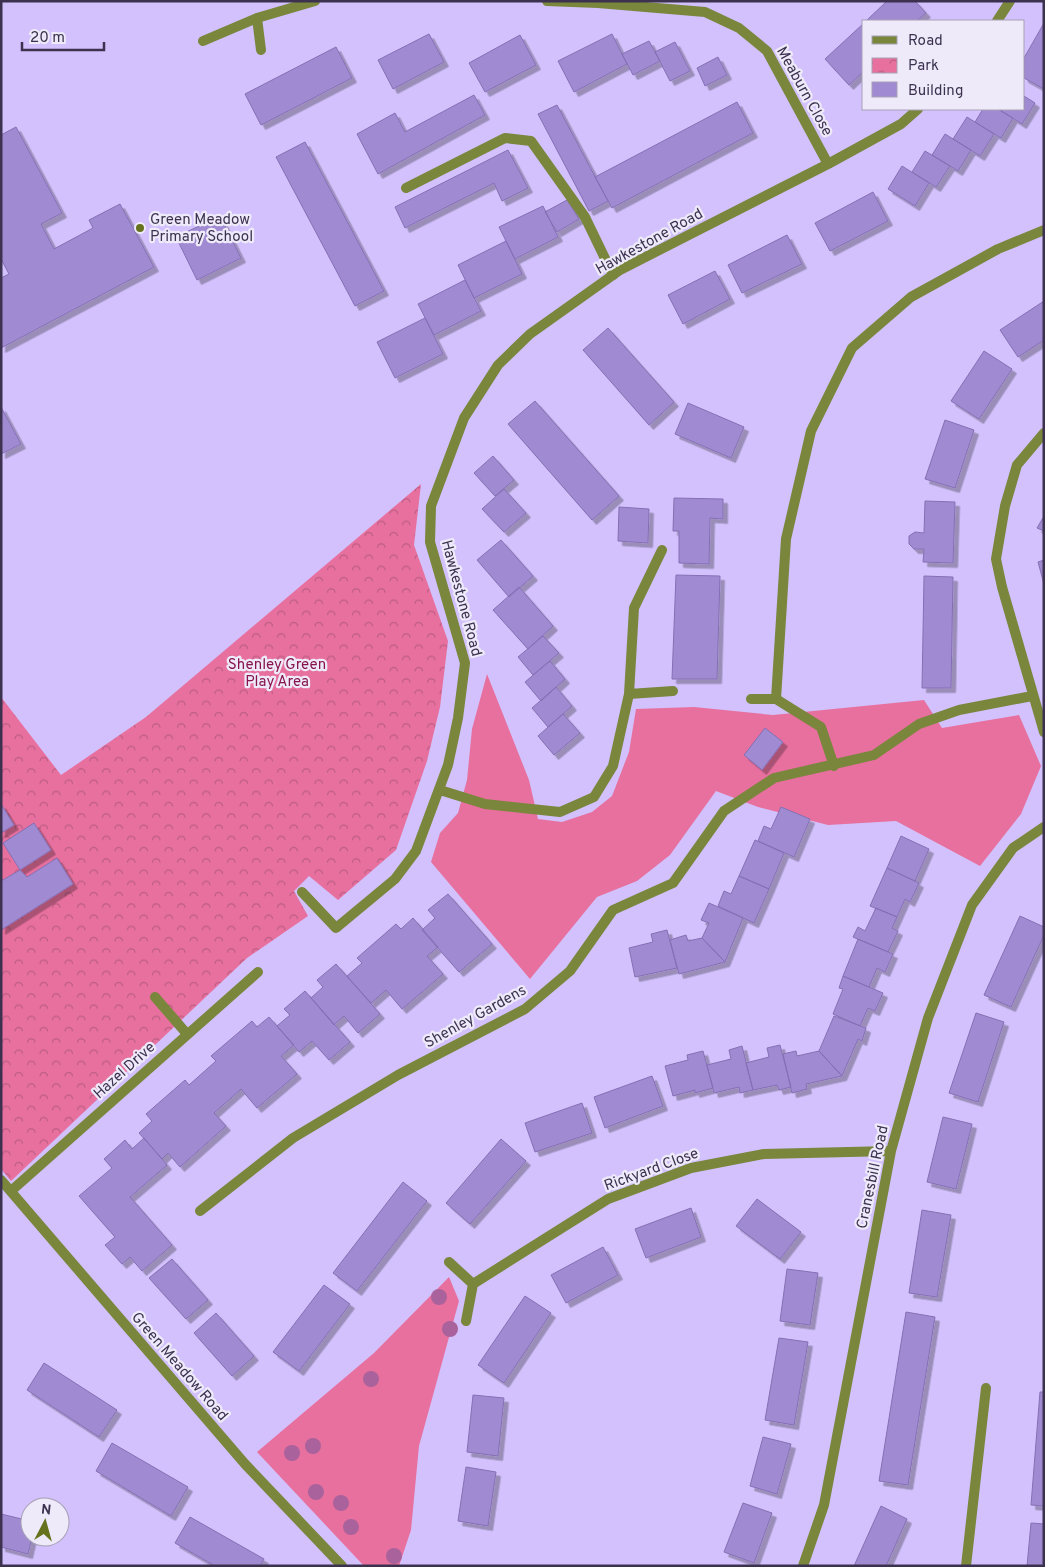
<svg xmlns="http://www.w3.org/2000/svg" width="1045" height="1567" font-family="Overpass,sans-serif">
<defs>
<pattern id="park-crowns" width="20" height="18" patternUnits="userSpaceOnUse" patternTransform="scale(1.25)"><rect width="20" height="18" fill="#e7709e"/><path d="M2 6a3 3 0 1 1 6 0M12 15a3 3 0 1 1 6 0" fill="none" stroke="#bc5d83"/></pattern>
<filter id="shadow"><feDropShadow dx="4.5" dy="4.5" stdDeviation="0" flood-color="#0004"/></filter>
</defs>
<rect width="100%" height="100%" fill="#d2c1fc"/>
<path fill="#e7709e" d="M487 674 529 780 538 819 562 822 592 812 612 796 629 752 636 709 694 707 773 715 924 700 942 728 1019 715 1041 766 1021 814 980 866 896 821 828 825 758 807 716 791 670 855 637 881 597 897 530 979 431 862 440 833 458 813 467 780 472 729Z
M449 1277 459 1301 419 1446 411 1530 399 1566H364L257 1452 374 1353Z"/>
<path fill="url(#park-crowns)" d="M421 484 414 545 448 641 440 707 427 761 396 850 338 900 309 876 294 891 308 916 247 958 11 1181 1 1169V697L61 775 146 717Z"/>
<path fill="#a08bd2" stroke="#856fb4" filter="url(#shadow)" d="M887 1H915L926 13 917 21H866Z
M864 23V71L849 85 825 59Z
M1044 23V89L1024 78V58Z
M429 34 444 62 393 89 378 60Z
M612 34 627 64 574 92 558 61Z
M520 35 536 65 485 92 469 63Z
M649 41 660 61 633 75 622 54Z
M675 42 690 71 670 81 655 52Z
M336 47 352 78 261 125 245 94Z
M718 57 727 75 705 86 697 68Z
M474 95 485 115 378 174 357 134 395 113 405 132Z
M1024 96 1035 103 1022 124 998 109H1024Z
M737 102 753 133 612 208 595 177Z
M557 105 608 201 589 211 538 114Z
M983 109H998L1013 118 1001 138 975 122Z
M967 117 994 134 980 156 953 139Z
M16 127 62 213 41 224 54 249 93 228 89 220 120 204 154 267 1 348V278L9 274 1 259V135Z
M945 134 971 150 958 171 932 155Z
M305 142 384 291 355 306 276 157Z
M508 150 528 188 502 201 494 183 405 228 395 207Z
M925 151 950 166 936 187 912 172Z
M902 166 929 183 915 206 888 189Z
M873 192 888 221 830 251 815 223Z
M567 200 579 219 557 232 545 212Z
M543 206 558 237 515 259 499 227Z
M220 216 241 258 197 280 176 237Z
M787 235 802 264 742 293 728 265Z
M506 241 522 274 474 298 458 265Z
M715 271 730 299 683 324 668 295Z
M465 280 481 311 434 335 418 304Z
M1044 301V340L1018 357 1000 330Z
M425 318 443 354 395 378 377 342Z
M608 328 674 402 649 425 583 350Z
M984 351 1012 369 979 419 951 401Z
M535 401 619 496 592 520 508 424Z
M688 403 744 427 731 458 675 434Z
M1 407 21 444 1 454Z
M945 420 974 430 955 488 925 479Z
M493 456 514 480 495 496 474 473Z
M504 489 526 513 504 532 482 509Z
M674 498 723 499V519L710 518 709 564 679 563V531H673Z
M925 501 955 502 953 563 923 562 924 549H914L909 544V536L915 532 924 533Z
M619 507 649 509 648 543 618 541Z
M1044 516V531L1037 528Z
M501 540 533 576 509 597 477 560Z
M1044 560V584L1038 562Z
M676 575 720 576 717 679H672Z
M924 576 953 577 951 688H922Z
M519 587 553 626 528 649 493 610Z
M543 636 559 653 533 675 518 657Z
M550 661 565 679 541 701 525 682Z
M556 687 572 706 548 727 532 708Z
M563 714 580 733 554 755 538 736Z
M765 728 783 742 762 770 744 755Z
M1 804 14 825 1 833Z
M781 807 810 819 794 857 758 841 764 826 771 829Z
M34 823 51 850 20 870 3 843Z
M901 836 929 849 915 881 887 868Z
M755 840 784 853 769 889 739 876Z
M57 858 73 884 1 930V881L20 870 27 877Z
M887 868 919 883 910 902 905 899 897 917 870 906Z
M739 876 769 889 754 923 718 906 724 891 731 894Z
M448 894 492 944 459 972 422 930 435 918 428 910Z
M709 903 743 918 725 962 702 938 709 923 701 920Z
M876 908 897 917 892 928 898 931 888 952 853 937 858 927 865 931Z
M1020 916 1044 927V935L1011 1007 984 995Z
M413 918 438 947 427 956 443 974 402 1009 386 990 371 1003 347 976 362 963 357 958 396 924 401 929Z
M667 930 677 968 635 977 629 948 653 942 651 934Z
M686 935 688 941 702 938 725 962 679 974 670 940Z
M858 939 893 954 885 972 877 968 869 987 843 976Z
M336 964 380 1014 358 1033 344 1016 334 1025 311 998 323 987 317 980Z
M843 976 883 993 875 1011 868 1008 860 1026 833 1014 843 989 839 988Z
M305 991 350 1042 329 1060 312 1041 299 1052 277 1026 290 1015 284 1009Z
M976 1013 1004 1022 978 1102 949 1093Z
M834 1016 866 1028 862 1041 858 1039 842 1076 819 1051Z
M269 1017 294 1045 281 1056 297 1074 257 1108 241 1089 214 1113 226 1126 180 1167 168 1153 162 1159 139 1133 152 1121 146 1114 185 1080 189 1085 216 1061 211 1056 252 1021 257 1027Z
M780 1045 791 1087 779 1090 777 1085 753 1090 746 1063 769 1057 767 1048Z
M742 1046 753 1090 740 1093 739 1087 714 1093 707 1065 731 1059 729 1050Z
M703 1051 713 1088 695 1093V1090L673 1096 665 1066 688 1060 687 1055Z
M796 1051 797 1056 819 1051 842 1076 806 1084 807 1089 792 1093 783 1054Z
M652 1076 663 1106 605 1128 594 1097Z
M582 1103 592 1133 535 1152 525 1123Z
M943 1117 972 1124 956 1189 927 1182Z
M144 1138 167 1165 130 1197 172 1245 142 1271 130 1257 122 1264 105 1245 115 1237 79 1196 112 1168 104 1159 125 1140 132 1149Z
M501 1139 526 1161 470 1224 446 1203Z
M403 1182 427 1201 357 1291 333 1273Z
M757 1199 801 1232 780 1259 736 1226Z
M691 1208 701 1237 646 1258 635 1229Z
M922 1210 951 1215 937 1297 909 1293Z
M603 1247 618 1275 566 1303 551 1275Z
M172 1259 208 1300 186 1319 149 1278Z
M787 1269 818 1273 810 1325 780 1321Z
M324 1285 350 1304 299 1371 273 1352Z
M525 1296 551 1313 504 1383 478 1365Z
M906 1312 935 1317 908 1485 879 1481Z
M216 1313 254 1356 232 1376 194 1333Z
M779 1338 808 1342 794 1425 765 1420Z
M44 1363 117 1410 99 1437 27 1390Z
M1040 1392H1044V1506L1031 1505Z
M473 1395 504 1398 498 1456 467 1452Z
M763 1437 791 1444 777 1494 750 1486Z
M112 1443 188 1487 171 1516 96 1471Z
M466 1467 496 1472 488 1526 458 1521Z
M743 1503 772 1513 754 1563 724 1552Z
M881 1506 907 1519 886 1566H854Z
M1 1514 30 1521V1537H32L28 1554 1 1547Z
M190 1517 264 1559 260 1566H215L175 1543Z
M1031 1523 1044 1524V1566H1027Z"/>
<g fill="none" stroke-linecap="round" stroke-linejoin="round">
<path stroke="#79863c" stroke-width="10" d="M406 188 505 138 531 141 585 217 613 275
M776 699 786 539 811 431 852 348 911 297 998 249 1044 230
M155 997 187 1034
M966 1566 986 1388"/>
<path stroke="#79863c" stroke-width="10" d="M547 1 598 3 705 12 739 28 767 51 828 164
M257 18 261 50
M997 21 1010 1
M203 41 257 18 315 1
M1044 433 1017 465 1005 506 996 559 1002 587 1044 732
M629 694 673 691
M751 699H776L821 727 834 766
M440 790 485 804 560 812 594 797 613 766 629 694 634 608 662 550
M302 892 336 928 395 879 416 851 448 765 458 718 465 663 430 542 431 506 464 418 498 365 530 334 620 270 828 164 901 124 918 109
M1 1180 245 1464 342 1566
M11 1191 258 972
M200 1211 293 1138 398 1075 525 1009 570 971 613 910 673 883 724 811 774 778 874 755 919 724 959 710 1032 696
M449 1262 473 1284 608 1199 691 1168 764 1154 891 1151
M466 1321 473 1284
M803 1566 824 1505 891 1151 928 1018 972 905 1013 848 1044 827"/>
</g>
<g fill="#a9629b">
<circle cx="439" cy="1297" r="8"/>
<circle cx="450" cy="1329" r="8"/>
<circle cx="371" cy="1379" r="8"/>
<circle cx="313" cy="1446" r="8"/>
<circle cx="292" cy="1453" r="8"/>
<circle cx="316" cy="1492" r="8"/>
<circle cx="341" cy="1503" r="8"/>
<circle cx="351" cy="1527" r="8"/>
<circle cx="394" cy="1556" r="8"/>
</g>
<circle fill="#66721d" stroke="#eeeaf9" stroke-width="2" cx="140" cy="228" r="5"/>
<g text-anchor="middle" stroke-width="4.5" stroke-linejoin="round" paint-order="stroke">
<g font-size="15" fill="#3c3250" stroke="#eeeaf9">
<text transform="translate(805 91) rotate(61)" y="5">Meaburn Close</text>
<text transform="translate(649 241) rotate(-29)" y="5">Hawkestone Road</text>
<text transform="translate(462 598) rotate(75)" y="5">Hawkestone Road</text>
<text transform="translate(475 1016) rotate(-29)" y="5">Shenley Gardens</text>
<text transform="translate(124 1070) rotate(-42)" y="5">Hazel Drive</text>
<text transform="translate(651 1169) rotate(-20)" y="5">Rickyard Close</text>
<text transform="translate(872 1177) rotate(-78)" y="5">Cranesbill Road</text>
<text transform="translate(180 1366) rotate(49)" y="5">Green Meadow Road</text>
</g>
<g font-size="15" fill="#3c3250" stroke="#eeeaf9" text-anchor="start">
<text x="150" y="224">Green Meadow<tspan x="150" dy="17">Primary School</tspan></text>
</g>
<g font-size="15" fill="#87144c" stroke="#eeeaf9">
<text x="277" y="669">Shenley Green<tspan x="277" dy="17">Play Area</tspan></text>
</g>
</g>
<rect width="1045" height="1567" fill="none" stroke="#3c3250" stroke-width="5"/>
<rect x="862" y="20" width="162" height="90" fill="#eeeaf9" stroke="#a7a0b5"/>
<rect x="872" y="36" width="25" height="8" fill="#79863c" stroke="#a7a0b5"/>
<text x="908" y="45" font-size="15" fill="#3c3250">Road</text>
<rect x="872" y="58" width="25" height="15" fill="url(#park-crowns)" stroke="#a7a0b5"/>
<text x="908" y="70" font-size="15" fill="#3c3250">Park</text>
<rect x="872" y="82" width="25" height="15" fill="#a08bd2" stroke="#a7a0b5"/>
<text x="908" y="95" font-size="15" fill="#3c3250">Building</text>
<g transform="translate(45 1522) rotate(6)"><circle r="24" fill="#eeeaf9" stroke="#a7a0b5"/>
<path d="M0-4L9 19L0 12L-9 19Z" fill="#66721d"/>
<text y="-8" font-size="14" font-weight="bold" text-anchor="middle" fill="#3c3250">N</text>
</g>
<path d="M22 42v8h82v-8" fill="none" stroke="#3c3250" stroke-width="2.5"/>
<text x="30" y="42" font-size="15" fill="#3c3250" stroke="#eeeaf9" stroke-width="4" paint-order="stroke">20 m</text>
</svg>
